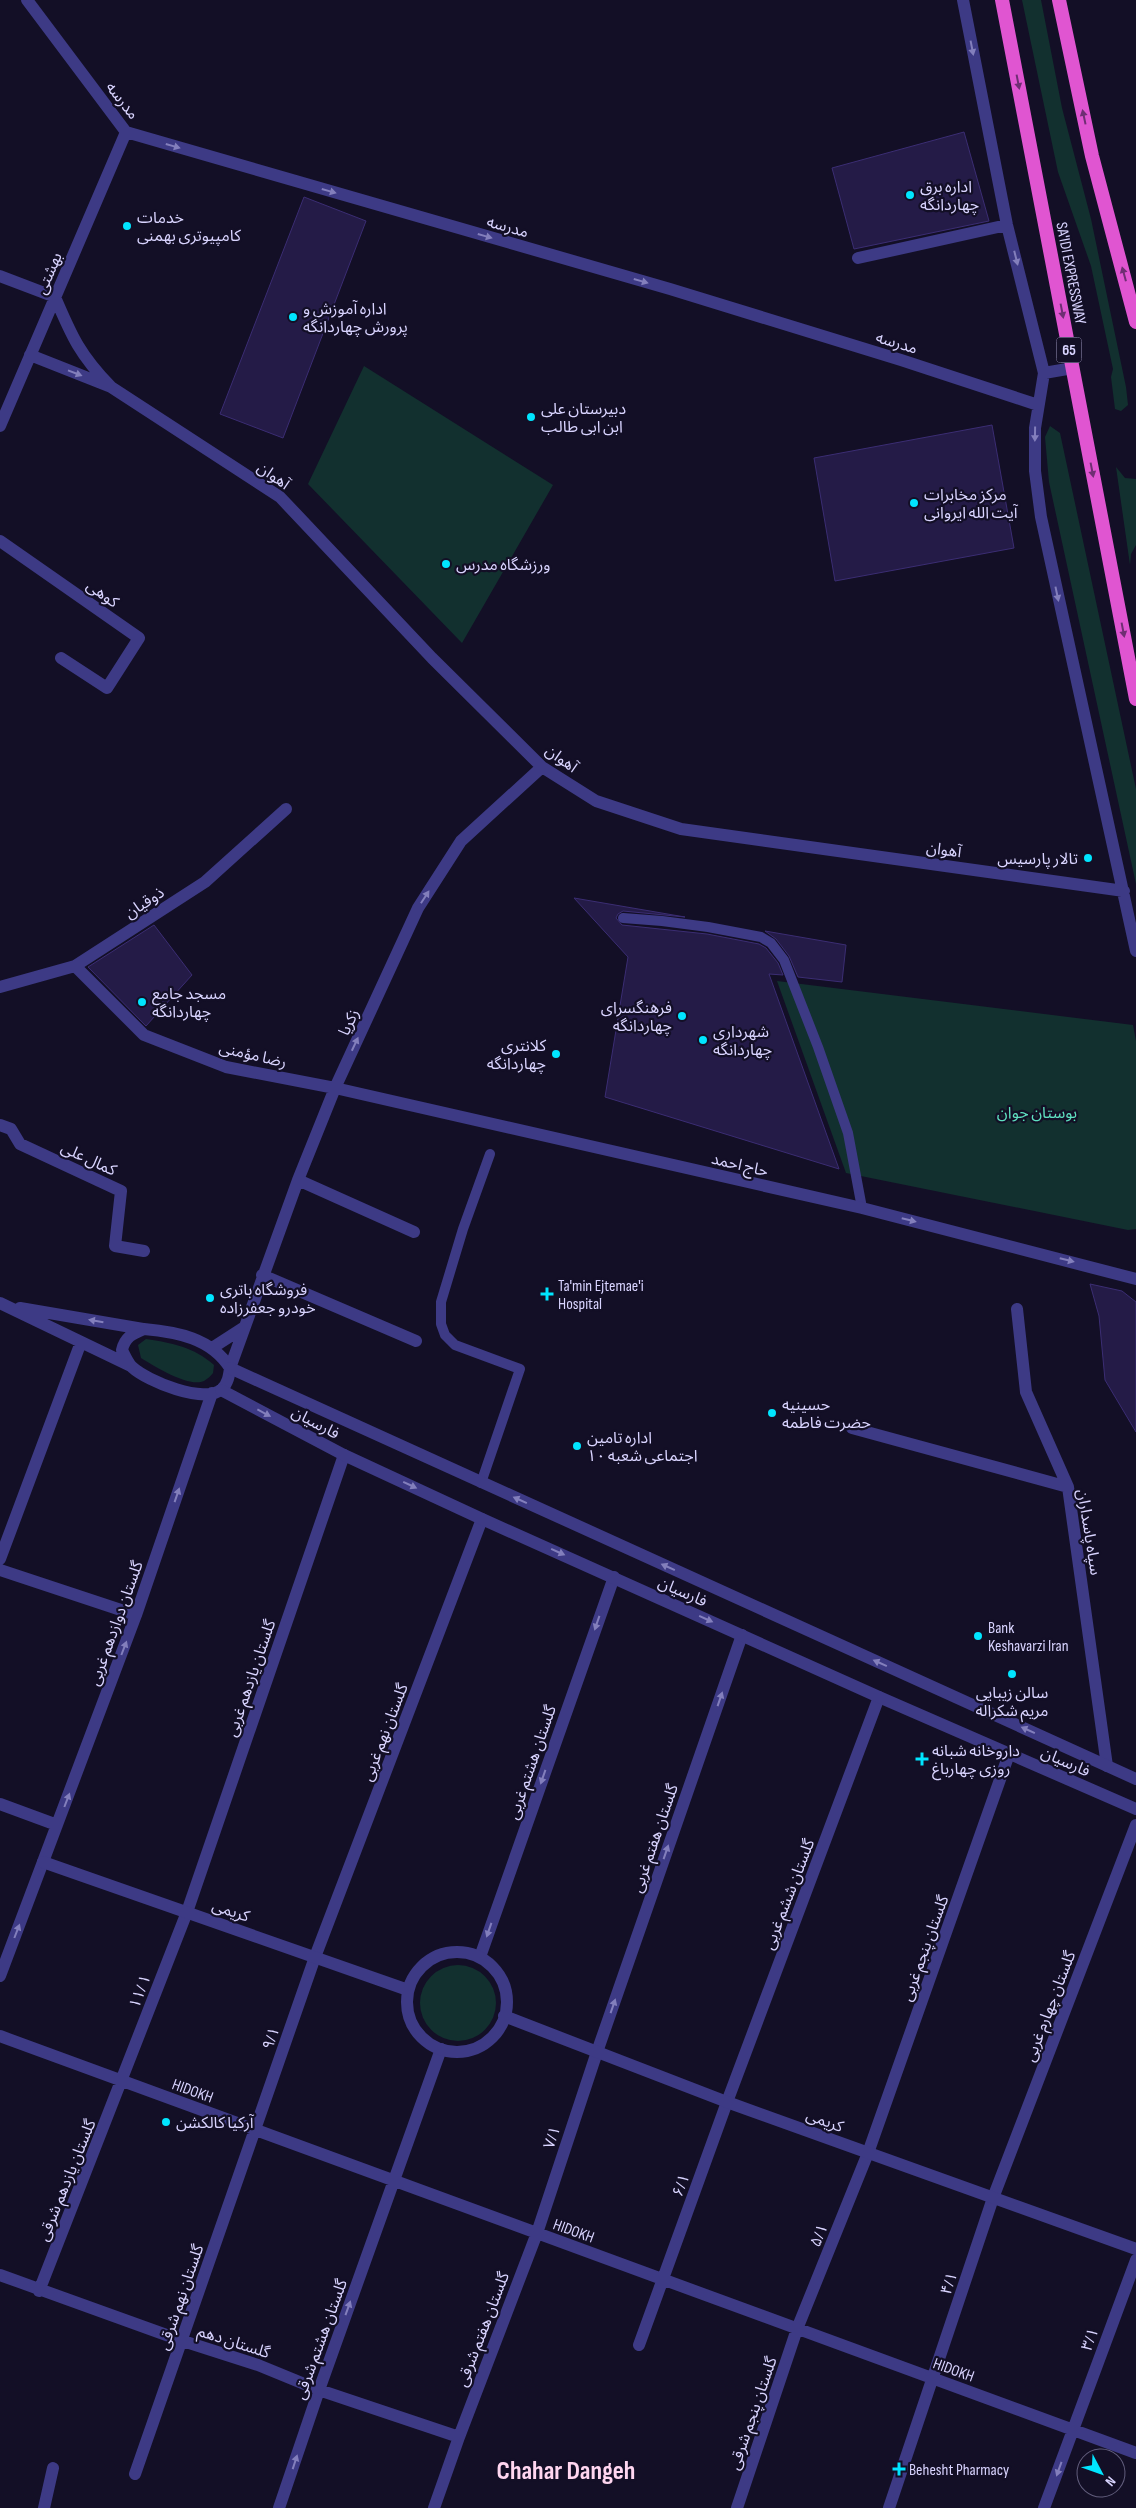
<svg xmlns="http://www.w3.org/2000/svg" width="1136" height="2508" font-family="'Sofia Sans Condensed','Noto Sans Arabic',sans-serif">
<rect width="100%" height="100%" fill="#130f26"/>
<path fill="#12302f" d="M1022 0H1041L1062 108 1091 219 1126 387 1128 405 1121 411 1115 409 1111 377 1113 369 1091 266 1058 172Z
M364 366 553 485 462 643 308 484Z
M1050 426 1060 433 1136 789V884L1049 482 1045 437Z
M1116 467 1125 478 1136 479V545L1131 554 1130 565Z
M777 981 1133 1025 1136 1041V1229L1128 1230 846 1173Z
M146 1339C172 1343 194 1347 214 1365L213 1373C211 1376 207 1379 204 1381 189 1388 154 1366 141 1358L138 1345Z
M420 2003a38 38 0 1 1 76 0a38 38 0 1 1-76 0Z"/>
<path fill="#241b47" stroke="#3b2d73" d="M964 132 989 221 854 249 832 168Z
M304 197 366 221 283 438 220 414Z
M992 425 1014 548 835 581 814 458Z
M574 898 685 917 623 911 618 914 616 918 622 925 707 934 759 944 766 948 778 963 783 975 769 974 839 1169 605 1097 628 957Z
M154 925 192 975 146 1026 88 967Z
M765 931 846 945 842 982 798 977 789 956 776 939Z
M1090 1284 1122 1291 1136 1302V1432L1105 1380 1099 1316Z"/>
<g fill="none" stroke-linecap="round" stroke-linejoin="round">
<path stroke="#3d3a85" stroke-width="10" d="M623 918 662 921 708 927 761 937 771 943 784 960 818 1047 848 1133 862 1208
M481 1483 520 1369 455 1345 445 1335 441 1324V1302L463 1229 490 1154"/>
<path stroke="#3d3a85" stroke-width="12" d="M27 0 126 132 670 289 901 360 1038 405
M963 0 1007 225 1044 373 1035 428V471L1041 517 1136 951
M858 258 1007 225
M0 276 55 297C72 337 80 355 111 387L30 355
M1044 373 1073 368
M111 387 280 497 432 658 542 767 596 801 681 829 1124 891
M0 426 126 132
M0 541 139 638 107 688 61 658
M75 966 144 1035 226 1067 335 1088 862 1208 1136 1279
M0 987 75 966 205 882 286 809
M0 1125 11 1129 20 1144 121 1191 115 1246 144 1251
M298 1180 414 1232
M262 1275 416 1341
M0 1303 131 1366
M20 1308 143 1329
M1017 1309 1026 1392 1068 1487 1107 1766
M144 1329C177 1332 211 1338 230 1368 229 1376 228 1383 222 1389 205 1405 147 1381 132 1367 128 1363 125 1356 122 1350 125 1337 132 1334 144 1329Z
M212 1348 243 1328
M230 1368 298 1180 335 1088 418 908 461 841 542 767
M852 1428 1068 1487
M0 1559 81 1342
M0 1570 136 1615
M0 1804 57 1825
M480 1957 614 1577
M0 1976 136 1615 212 1393
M0 2036 1136 2453
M0 2275 183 2341 258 2365 319 2390 459 2437
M39 2291 187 1912 344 1455
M639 2345 727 2102 879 1697
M135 2474 315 1957 482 1519
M44 2508 53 2468
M279 2508 319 2390 441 2049
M434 2508 459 2437 537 2233 597 2052 742 1635
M737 2508 797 2329 868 2153 1009 1754
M889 2508 993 2198 1136 1825
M1044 2508 1136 2260"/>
<path stroke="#3d3a85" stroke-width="12" d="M230 1368 1136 1779
M221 1390 344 1455 482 1519 879 1697 1136 1809
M43 1862 408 1990
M407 2002a50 50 0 1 1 100 0a50 50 0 1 1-100 0Z
M504 2016 727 2102 1136 2249"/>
<path stroke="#e055d1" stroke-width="14" d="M1002 0 1136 699
M1059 0 1092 156 1136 322"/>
</g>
<defs><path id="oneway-solid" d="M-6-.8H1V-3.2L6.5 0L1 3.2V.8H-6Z" transform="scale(1.25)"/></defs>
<g fill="#837fbc">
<use href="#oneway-solid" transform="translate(972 48) rotate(79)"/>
<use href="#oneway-solid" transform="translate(173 146) rotate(16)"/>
<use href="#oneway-solid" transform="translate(329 191) rotate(16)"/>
<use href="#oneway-solid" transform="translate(485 236) rotate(16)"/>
<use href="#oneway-solid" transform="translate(1016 258) rotate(76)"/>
<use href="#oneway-solid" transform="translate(641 281) rotate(16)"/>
<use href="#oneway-solid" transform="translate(75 373) rotate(21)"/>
<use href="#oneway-solid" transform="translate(1035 434) rotate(91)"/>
<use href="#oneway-solid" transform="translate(1057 594) rotate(78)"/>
<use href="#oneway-solid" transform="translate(425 897) rotate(-57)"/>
<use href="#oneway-solid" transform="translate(355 1044) rotate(-65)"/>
<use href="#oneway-solid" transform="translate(909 1220) rotate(14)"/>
<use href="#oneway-solid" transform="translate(1067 1260) rotate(14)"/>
<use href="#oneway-solid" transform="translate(96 1321) rotate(-170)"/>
<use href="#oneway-solid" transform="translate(264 1413) rotate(28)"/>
<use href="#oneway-solid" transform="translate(410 1485) rotate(25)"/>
<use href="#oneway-solid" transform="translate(177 1495) rotate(-71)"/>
<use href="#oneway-solid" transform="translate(520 1500) rotate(-156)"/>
<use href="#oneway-solid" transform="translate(558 1552) rotate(24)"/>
<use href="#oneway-solid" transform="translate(668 1567) rotate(-156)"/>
<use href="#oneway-solid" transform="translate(706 1619) rotate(24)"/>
<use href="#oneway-solid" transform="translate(597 1623) rotate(109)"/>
<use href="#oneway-solid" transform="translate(124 1648) rotate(-69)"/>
<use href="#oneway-solid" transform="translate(880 1663) rotate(-156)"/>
<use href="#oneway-solid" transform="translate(720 1699) rotate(-71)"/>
<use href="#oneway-solid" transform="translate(1028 1730) rotate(-156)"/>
<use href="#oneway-solid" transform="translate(543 1777) rotate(109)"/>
<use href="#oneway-solid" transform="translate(67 1800) rotate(-69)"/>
<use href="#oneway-solid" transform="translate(666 1852) rotate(-71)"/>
<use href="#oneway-solid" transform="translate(489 1930) rotate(109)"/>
<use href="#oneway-solid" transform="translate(17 1931) rotate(-69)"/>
<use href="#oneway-solid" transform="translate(613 2006) rotate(-71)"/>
<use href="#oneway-solid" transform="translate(348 2308) rotate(-70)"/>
<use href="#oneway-solid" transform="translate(295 2462) rotate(-72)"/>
<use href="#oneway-solid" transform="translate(1059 2469) rotate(110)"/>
</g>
<g fill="#6f2e73">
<use href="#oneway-solid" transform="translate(1018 82) rotate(79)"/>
<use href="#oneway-solid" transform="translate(1084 117) rotate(-102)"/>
<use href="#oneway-solid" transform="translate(1124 274) rotate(-105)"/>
<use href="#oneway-solid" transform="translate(1062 311) rotate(79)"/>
<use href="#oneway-solid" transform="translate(1092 470) rotate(79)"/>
<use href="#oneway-solid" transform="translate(1123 630) rotate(79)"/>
</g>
<g fill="#00e5ff" stroke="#130f26" stroke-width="2">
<circle cx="910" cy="195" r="5"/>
<circle cx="127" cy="226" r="5"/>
<circle cx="293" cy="317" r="5"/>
<circle cx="531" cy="417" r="5"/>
<circle cx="914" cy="503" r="5"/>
<circle cx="446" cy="564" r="5"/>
<circle cx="1088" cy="858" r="5"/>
<circle cx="142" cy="1002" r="5"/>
<circle cx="682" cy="1016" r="5"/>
<circle cx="703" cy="1040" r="5"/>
<circle cx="556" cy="1054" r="5"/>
<path d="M544.5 1286.5h5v5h5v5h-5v5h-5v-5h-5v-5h5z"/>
<circle cx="210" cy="1298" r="5"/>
<circle cx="772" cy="1413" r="5"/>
<circle cx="577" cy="1446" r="5"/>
<circle cx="978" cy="1636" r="5"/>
<circle cx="1012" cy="1674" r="5"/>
<path d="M919.5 1751.5h5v5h5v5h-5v5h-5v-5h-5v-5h5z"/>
<circle cx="166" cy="2122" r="5"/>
<path d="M896.5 2461.5h5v5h5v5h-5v5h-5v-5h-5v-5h5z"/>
</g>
<g text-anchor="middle" stroke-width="4.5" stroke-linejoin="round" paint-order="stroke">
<rect fill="#130f26" stroke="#9e99be" stroke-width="1" x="1056.5" y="337.5" width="25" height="25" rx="4"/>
<g font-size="15" font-weight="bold" fill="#d9d4ff">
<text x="1069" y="355">65</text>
</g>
<g font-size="16" fill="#d9d4ff" stroke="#130f26">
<text transform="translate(123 100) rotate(52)" y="6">مدرسه</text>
<text transform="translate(508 226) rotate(16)" y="6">مدرسه</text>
<text transform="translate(48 273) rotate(-67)" y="6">بهشتی</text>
<text transform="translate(1072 273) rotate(79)" y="6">SA'IDI EXPRESSWAY</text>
<text transform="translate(897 342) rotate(17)" y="6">مدرسه</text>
<text transform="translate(274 475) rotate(35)" y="6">آهوان</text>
<text transform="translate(103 593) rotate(35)" y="6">کوهی</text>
<text transform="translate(562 758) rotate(36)" y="6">آهوان</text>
<text transform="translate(944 849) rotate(8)" y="6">آهوان</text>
<text transform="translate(144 902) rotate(-33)" y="6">ذوقیان</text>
<text transform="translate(348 1022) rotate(-65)" y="6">زکریا</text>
<text transform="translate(253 1054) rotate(13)" y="6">رضا مؤمنی</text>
<text transform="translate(89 1158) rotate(25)" y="6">کمال علی</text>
<text transform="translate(740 1164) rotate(13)" y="6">حاج احمد</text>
<text transform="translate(316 1422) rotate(28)" y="6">فارسیان</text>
<text transform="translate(1090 1532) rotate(81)" y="6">سپاه پاسداران</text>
<text transform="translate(683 1591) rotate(24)" y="6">فارسیان</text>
<text transform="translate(115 1623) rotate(-70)" y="6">گلستان دوازدهم غربی</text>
<text transform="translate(250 1678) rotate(-71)" y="6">گلستان یازدهم غربی</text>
<text transform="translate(384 1732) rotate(-69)" y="6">گلستان نهم غربی</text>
<text transform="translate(1066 1761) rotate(24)" y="6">فارسیان</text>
<text transform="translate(531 1762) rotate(-71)" y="6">گلستان هشتم غربی</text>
<text transform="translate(654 1838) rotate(-71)" y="6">گلستان هفتم غربی</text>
<text transform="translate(788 1894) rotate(-69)" y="6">گلستان ششم غربی</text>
<text transform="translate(231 1910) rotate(19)" y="6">کریمی</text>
<text transform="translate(924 1948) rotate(-70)" y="6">گلستان پنجم غربی</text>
<text transform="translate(139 1991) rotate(-69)" y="6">۱۱/ ۱</text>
<text transform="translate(1049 2006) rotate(-69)" y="6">گلستان چهارم غربی</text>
<text transform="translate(270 2038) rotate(-71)" y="6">۹/۱</text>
<text transform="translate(193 2090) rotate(20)" y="6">HIDOKH</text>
<text transform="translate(825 2120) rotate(20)" y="6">کریمی</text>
<text transform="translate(551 2137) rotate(-72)" y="6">۷/۱</text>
<text transform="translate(66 2180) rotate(-68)" y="6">گلستان یازدهم شرقی</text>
<text transform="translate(680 2185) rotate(-70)" y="6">۶/۱</text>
<text transform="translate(574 2230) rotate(20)" y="6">HIDOKH</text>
<text transform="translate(818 2235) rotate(-68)" y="6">۵/۱</text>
<text transform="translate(948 2283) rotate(-72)" y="6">۴/۱</text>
<text transform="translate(180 2297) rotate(-71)" y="6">گلستان نهم شرقی</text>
<text transform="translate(482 2329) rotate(-69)" y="6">گلستان هفتم شرقی</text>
<text transform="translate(320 2339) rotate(-70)" y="6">گلستان هشتم شرقی</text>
<text transform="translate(1089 2339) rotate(-70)" y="6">۳/۱</text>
<text transform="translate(234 2341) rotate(18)" y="6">گلستان دهم</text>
<text transform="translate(954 2369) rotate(20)" y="6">HIDOKH</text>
<text transform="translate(752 2413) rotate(-71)" y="6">گلستان پنجم شرقی</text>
</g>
<g font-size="16" fill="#d9d4ff" stroke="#130f26" text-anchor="start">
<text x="920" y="192">اداره برق<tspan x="920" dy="18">چهاردانگه</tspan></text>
<text x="137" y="223">خدمات<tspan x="137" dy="18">کامپیوتری بهمنی</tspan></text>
<text x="303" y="314">اداره آموزش و<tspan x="303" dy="18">پرورش چهاردانگه</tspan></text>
<text x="541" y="414">دبیرستان علی<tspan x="541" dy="18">ابن ابی طالب</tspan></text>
<text x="924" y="500">مرکز مخابرات<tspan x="924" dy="18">آیت الله ایروانی</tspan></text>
<text x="456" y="570">ورزشگاه مدرس</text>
<text x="1078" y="864" text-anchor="end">تالار پارسیس</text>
<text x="152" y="999">مسجد جامع<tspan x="152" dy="18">چهاردانگه</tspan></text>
<text x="672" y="1013" text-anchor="end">فرهنگسرای<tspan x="672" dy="18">چهاردانگه</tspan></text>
<text x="713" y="1037">شهرداری<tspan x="713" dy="18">چهاردانگه</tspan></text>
<text x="546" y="1051" text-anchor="end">کلانتری<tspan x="546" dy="18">چهاردانگه</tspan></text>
<text x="558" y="1291">Ta'min Ejtemae'i<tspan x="558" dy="18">Hospital</tspan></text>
<text x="220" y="1295">فروشگاه باتری<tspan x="220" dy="18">خودرو جعفرزاده</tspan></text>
<text x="782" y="1410">حسینیه<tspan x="782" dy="18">حضرت فاطمه</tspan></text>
<text x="587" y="1443">اداره تامین<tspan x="587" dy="18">اجتماعی شعبه ۱۰</tspan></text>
<text x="988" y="1633">Bank<tspan x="988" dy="18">Keshavarzi Iran</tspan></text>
<text x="1012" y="1698" text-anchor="middle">سالن زیبایی<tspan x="1012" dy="18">مریم شکراله</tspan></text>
<text x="932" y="1756">داروخانه شبانه<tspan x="932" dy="18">روزی چهارباغ</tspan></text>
<text x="176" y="2128">آرکیا کالکشن</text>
<text x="909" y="2475">Behesht Pharmacy</text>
</g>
<g font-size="16" fill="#5fe0c0" stroke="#130f26">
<text x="1037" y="1118">بوستان جوان</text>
</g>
<g font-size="26" font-weight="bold" fill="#ffd6f0" stroke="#130f26">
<text x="566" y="2479">Chahar Dangeh</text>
</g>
</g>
<g transform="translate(1101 2473) rotate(131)"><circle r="24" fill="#130f26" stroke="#625e7d"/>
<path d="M0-4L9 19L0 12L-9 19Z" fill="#00e5ff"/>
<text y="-8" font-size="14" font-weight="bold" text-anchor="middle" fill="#d9d4ff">N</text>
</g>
</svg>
